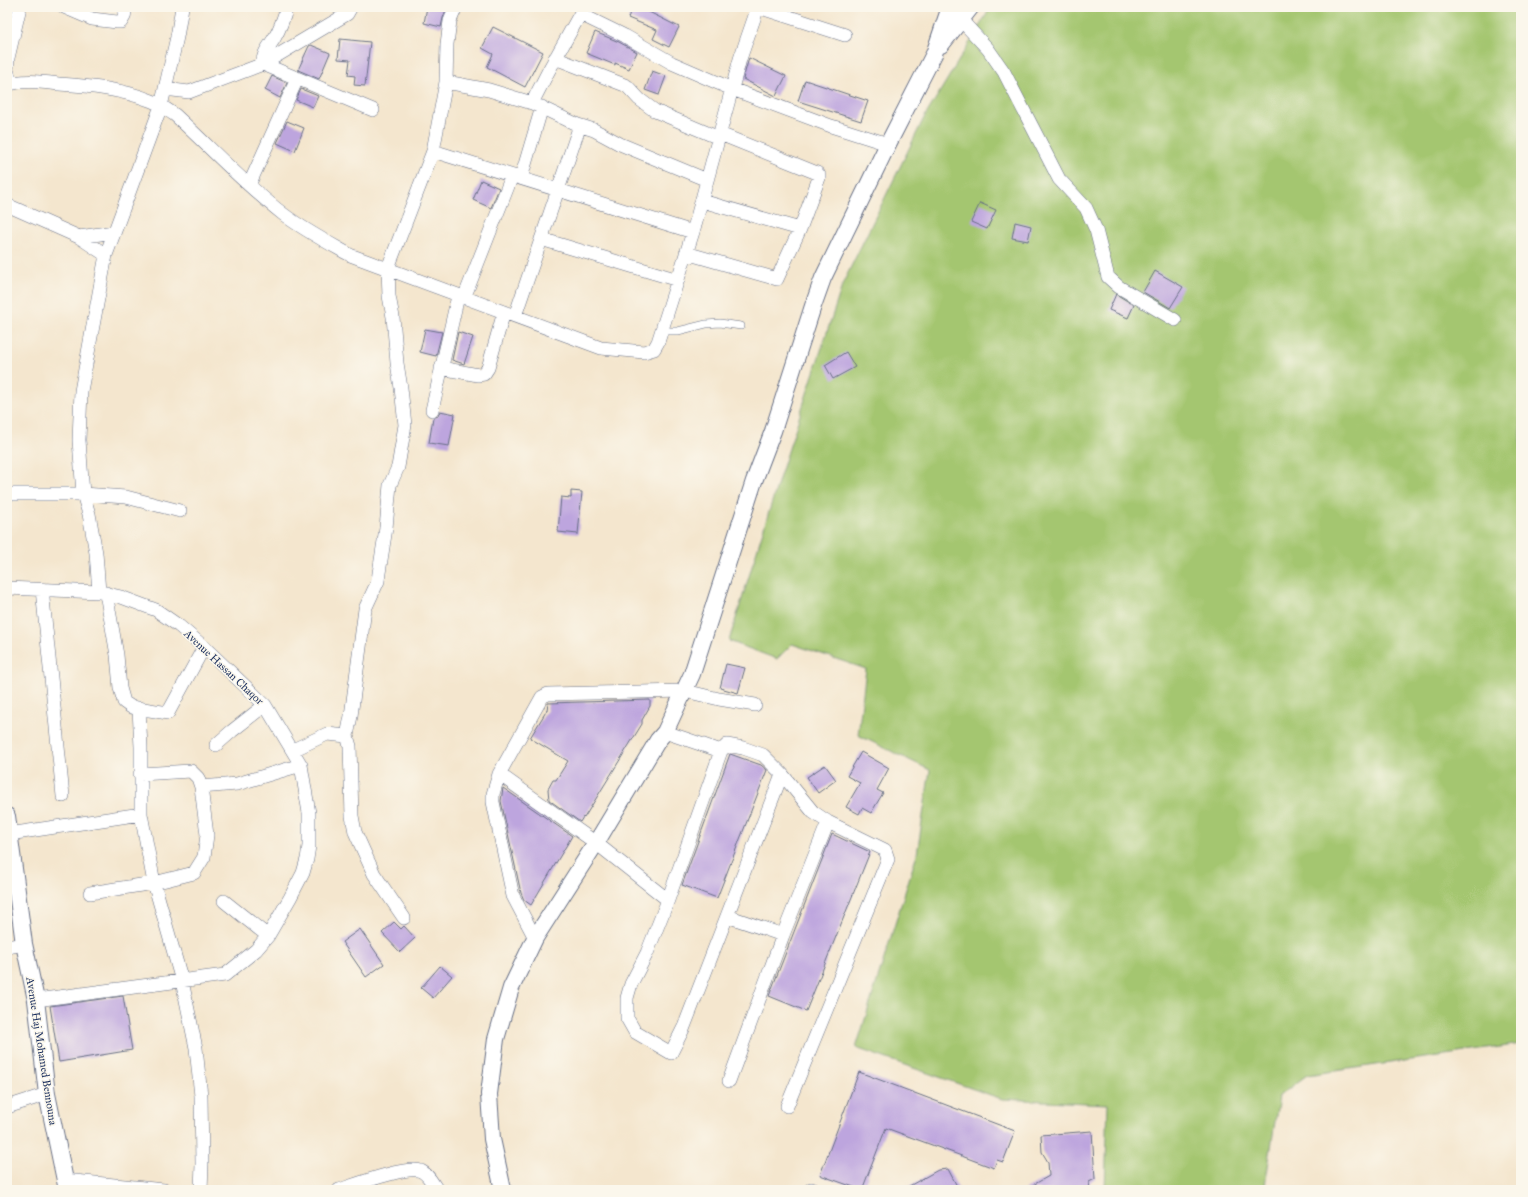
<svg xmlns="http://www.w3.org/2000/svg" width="1528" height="1197" font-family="'IM FELL Great Primer',serif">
<rect width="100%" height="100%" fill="#fbf7ec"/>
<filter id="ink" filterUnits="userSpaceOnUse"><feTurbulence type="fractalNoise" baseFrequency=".025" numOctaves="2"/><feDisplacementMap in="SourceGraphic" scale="8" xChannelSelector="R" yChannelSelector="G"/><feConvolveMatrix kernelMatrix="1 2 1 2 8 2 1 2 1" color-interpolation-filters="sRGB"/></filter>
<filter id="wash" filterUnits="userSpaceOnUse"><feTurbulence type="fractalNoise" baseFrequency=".012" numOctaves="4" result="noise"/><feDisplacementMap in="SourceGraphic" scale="16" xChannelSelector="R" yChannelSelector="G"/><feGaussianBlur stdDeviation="0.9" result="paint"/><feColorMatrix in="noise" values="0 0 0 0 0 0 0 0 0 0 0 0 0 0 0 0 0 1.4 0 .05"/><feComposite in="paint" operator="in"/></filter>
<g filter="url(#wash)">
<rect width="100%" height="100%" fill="#f4e6ce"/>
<path fill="#a4c66f" stroke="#607a66" d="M991 7H1521V1044L1307 1075 1279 1096 1265 1186 1263 1190H1105L1108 1104 1002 1099 856 1048 917 854 930 770 858 735 866 669 792 644 777 659 729 641 780 476 843 283 924 118Z"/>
<g id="blocks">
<path fill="#bda5de" d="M427 7H447L443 18 441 27 424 23Z
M632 7H648L647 11 679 27 669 47 653 39 657 30 628 18Z
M493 27 543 52 525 87 487 67 493 54 482 48Z
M595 32 619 42 637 52 629 69 615 63V65L586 53Z
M340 39 370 42 365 86 354 85 355 76 348 75 350 60 338 59Z
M311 45 330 53 319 79 298 70 309 46Z
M749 58 786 76 776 96 743 79Z
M652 71 666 76 659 95 645 90Z
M272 76 287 83 280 98 265 90Z
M805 80 868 101 861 121 798 101Z
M301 89 318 96 313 107 296 100Z
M287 121 304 128 295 151 277 143Z
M481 180 499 188 491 208 473 200Z
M980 203 996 210 987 229 971 222Z
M1015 222 1031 226 1028 241 1012 238Z
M1155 271 1183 287 1170 308 1143 292Z
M1116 294 1134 305 1128 318 1109 310Z
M425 329 442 332 436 356 420 352Z
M458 332 473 337 464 364 452 360Z
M846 352 855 367 833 379 825 365Z
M440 411 455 414 449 446 429 443 433 418 438 416Z
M571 491 582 492 578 534 558 532 561 497 571 498Z
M726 664 745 668 738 693 720 688Z
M650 700V706L642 720V724L584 818 583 817 580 822 549 800 548 789 553 780H556L568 761 530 738 547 710 548 703Z
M861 752 889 768 877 790 883 793 871 813 862 808 859 814 846 807 860 783 847 776Z
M730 754 761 765 767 770 717 898 682 885Z
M825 765 836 780 818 793 807 777Z
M503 788 572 836 531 905 524 900 521 893 501 801Z
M832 834 870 852 806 1011 769 996Z
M394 922 401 929 404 926 415 938 400 952 382 933Z
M360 929 384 964 366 977 342 942Z
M440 966 452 976 433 998 421 988Z
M123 996 132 1050 59 1062 50 1006Z
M859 1072 1015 1131 1003 1162 997 1160 994 1168 886 1128 862 1190 820 1175Z
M1092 1131 1095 1179 1089 1182 1090 1190H1024L1049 1176 1048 1162 1042 1152 1041 1135Z
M948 1169 959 1190H902L938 1170Z"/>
</g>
</g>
<g filter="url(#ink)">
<use href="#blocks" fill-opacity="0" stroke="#676f85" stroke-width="1"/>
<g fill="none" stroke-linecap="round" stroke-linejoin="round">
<defs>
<path id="service" d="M662 331H678L706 324 720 323 741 326"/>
<path id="minor" d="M64 7 92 19 117 22H121L124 17 126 7
M287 7C284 17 281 27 275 37 270 46 262 53 263 64L373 110
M758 7 845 35
M580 14 625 36 672 63 732 89 831 126 888 144
M961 20 988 49 1004 72 1059 179 1086 208 1096 230 1108 277 1119 287 1175 320
M555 58 627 86 639 99 655 111 719 138
M446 82 489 90 532 103 578 125 594 130 620 144 707 180
M11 83 7 70 8 58 20 7
M7 85C22 79 43 82 59 84 90 86 122 89 152 101 160 104 167 110 175 115 211 148 244 184 283 214 304 230 327 242 350 255L601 348 644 352 654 349 658 342 693 232 740 59 758 7
M165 89 189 92 263 64 347 14 351 7
M532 103 549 70 584 7
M433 151 693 232
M521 178 542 107
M249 185 297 79
M702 201 800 229
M7 205 79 237 106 255
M79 237 114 232
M541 239 678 280
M686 253 777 279 800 229 819 178V175L817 173 720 134
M464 298 512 176
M515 316 578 131V125
M441 368 478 375 484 374 488 368 504 312
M432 410 458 296
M7 494H83L126 497 180 511
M7 588 99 592 121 597 156 610 179 626 204 647 265 705 301 765 309 813V846L307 859 303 873 290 898 268 936 256 950 225 975 36 1000
M42 589 63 796
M99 592 96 553 89 514 83 494 79 440 81 391 106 255 161 106 177 37 182 7
M106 593 117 655 120 688 124 702 131 707 168 713 204 647
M139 709 141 747V814L154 883 182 981 196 1048 201 1096 202 1164 201 1190
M665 732 721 751 727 745 743 748 763 755 782 774 684 1027 671 1053 635 1032 627 1018V998L631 984 647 953 668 900 721 751
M347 736 351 716 365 609 378 581 379 573 386 528 390 485 398 467 405 425 401 388 397 363 393 317 389 296 388 268 433 151 446 82 447 44 450 21 456 7
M216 745 232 731 265 705
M293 750 327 734 347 736 350 746 352 816 355 832 374 874 404 918
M499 774 493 794V802L513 896 535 938
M782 774 813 812 828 822 885 850 888 859 787 1106
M201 787 237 784 301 765
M9 834 141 814
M90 893 154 883 194 873 204 857 207 835 201 787 198 778 191 771 140 774
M668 900 596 843 499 774 542 697 548 694 685 691 719 699 755 705
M224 901 268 936
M727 916 783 935
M7 947 24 944
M729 1081 783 935 828 822
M7 1107 47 1094
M65 1180 164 1190
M811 1189 814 1190
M339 1190C354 1185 408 1165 421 1171 428 1174 433 1184 437 1190"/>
<path id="tertiary" d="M941 45 971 7
M7 816 24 944 36 1000 47 1094 67 1190
M503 1190 492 1139 489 1094 496 1039 511 988 535 938 596 843 658 740 665 732 692 674 754 481 773 431 813 306 823 278 888 144 934 54 950 7"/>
</defs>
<use href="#service" stroke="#676f85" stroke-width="8"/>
<use href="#minor" stroke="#676f85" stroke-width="14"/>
<use href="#tertiary" stroke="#676f85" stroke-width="18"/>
<use href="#service" stroke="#fff" stroke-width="7"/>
<use href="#minor" stroke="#fff" stroke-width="13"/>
<use href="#tertiary" stroke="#fff" stroke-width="16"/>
</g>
</g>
<g text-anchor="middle" stroke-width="3" stroke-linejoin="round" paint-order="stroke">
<g font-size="11" fill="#1b2f5e" stroke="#fbf7ec">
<text transform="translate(224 667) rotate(43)" y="4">Avenue Hassan Chaqor</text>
<text transform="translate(42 1051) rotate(81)" y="4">Avenue Haj Mohamed Bennouna</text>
</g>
</g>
<rect width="1528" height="1197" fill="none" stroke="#fbf7ec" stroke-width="24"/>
</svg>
